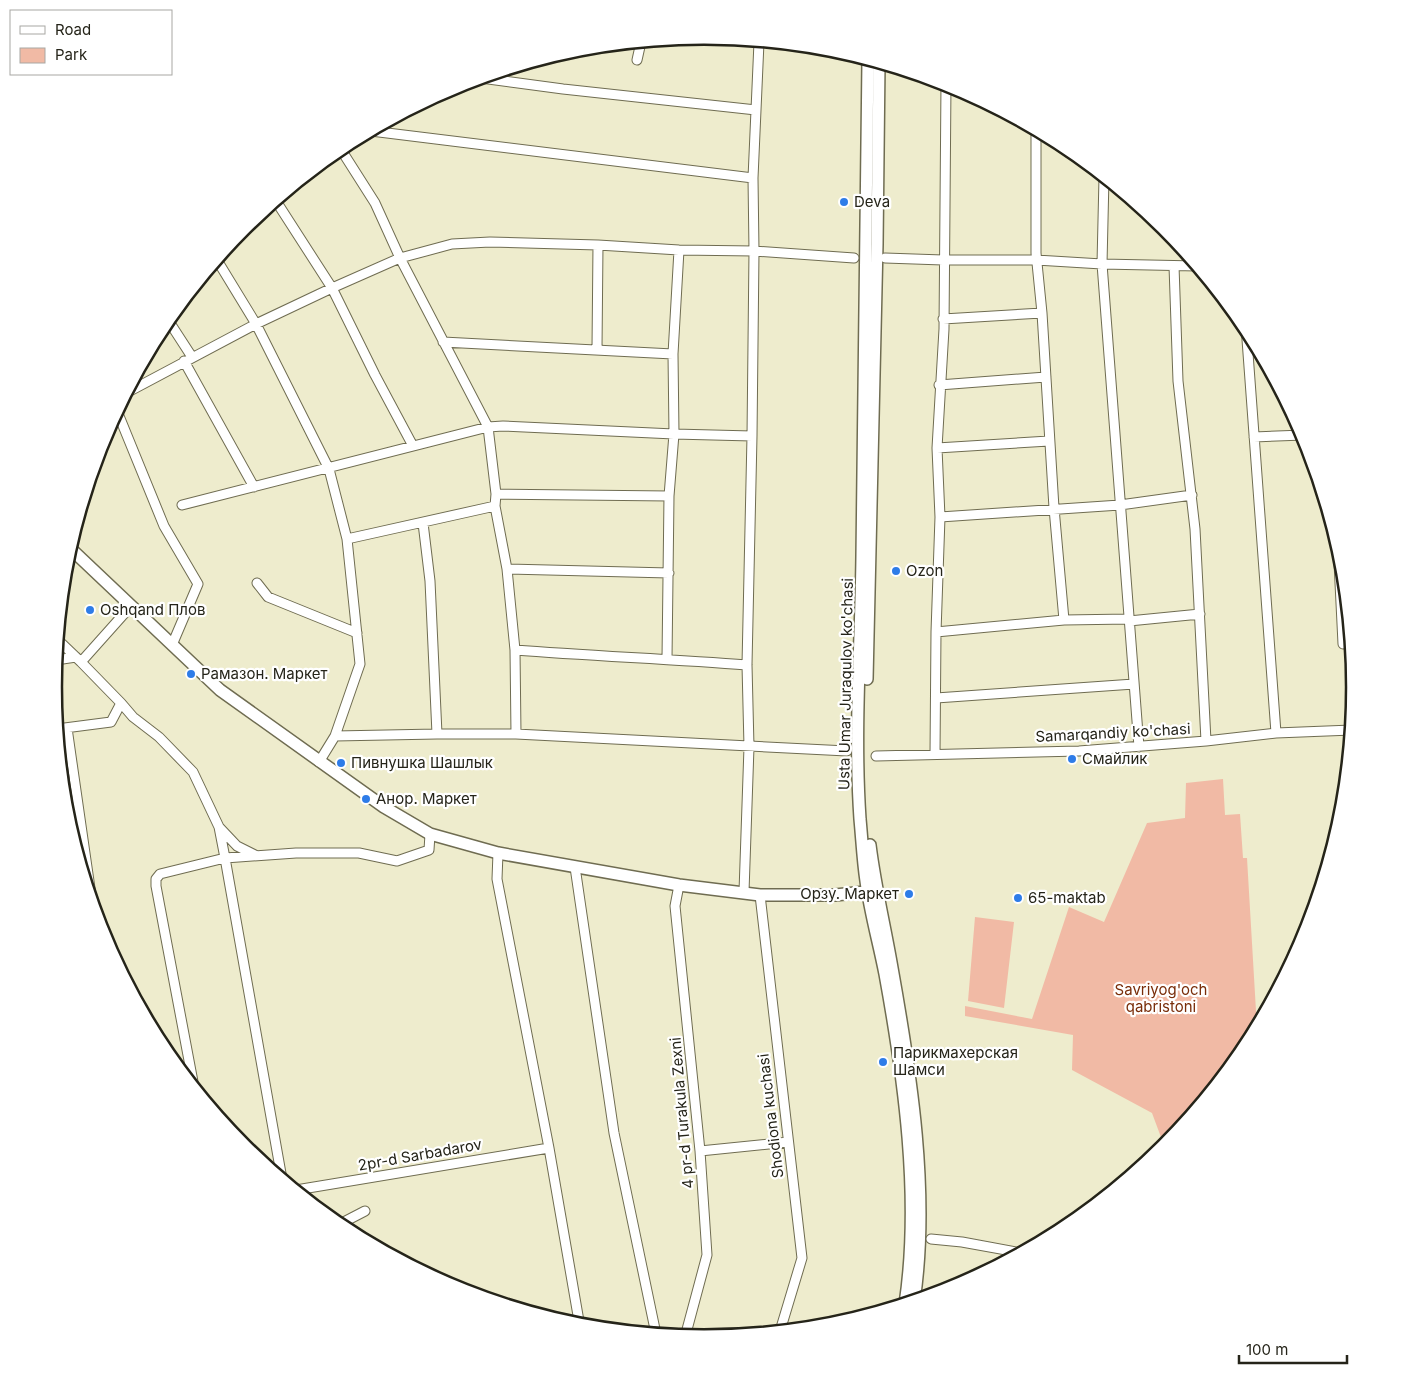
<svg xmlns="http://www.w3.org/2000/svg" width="1409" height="1375" font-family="Inter,sans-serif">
<rect width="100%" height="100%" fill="#eeeccd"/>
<path fill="#f1baa5" d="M1223 779 1225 815 1240 814 1243 858H1247L1257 1028 1246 1050 1165 1148 1152 1113 1072 1070 1073 1035 965 1016V1006L1032 1019 1069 907 1104 922 1147 823 1185 818 1186 783Z
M975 917 1014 922 1004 1008 968 1001Z"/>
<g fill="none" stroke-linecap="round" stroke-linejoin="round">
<defs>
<path id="minor" d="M637 60 641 42
M481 78 563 89 756 110
M1036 130V253L1042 313 1054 508 1064 620
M371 131 753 178
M340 148 375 203 400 258 488 427 496 494 495 506 507 569 515 650 516 734
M1104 177 1102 264 1139 747
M276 201 332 288 375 375 413 446
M885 258 943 260H1036L1102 264 1197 266
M217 260 256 324 329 469 347 539 360 664 335 736 319 762
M1174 266 1178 381 1195 529 1206 741
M943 319 1042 313
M168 320 192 357
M1246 326 1276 733
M443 342 673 354
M597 349 598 245
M184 361 254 487
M939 385 1046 377
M128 392 256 324 332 288 400 258 452 244 490 242 598 245 679 250 754 251 854 258
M117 411 164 526 198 584 172 645
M1254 437 1304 435
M937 448 1049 441
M496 494 669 496
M182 505 488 427 503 426 674 434 752 436
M940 517 1120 505 1192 495
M423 523 430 581 437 734
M347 539 495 506
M1338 542 1343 644
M507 569 669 573
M257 583 268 597 357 633
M1129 621 1200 614
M936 632 1064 620 1129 619
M58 640 81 662
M515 650C592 656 670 659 747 665
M667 659 669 496 674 434 673 354 679 250
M56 660 76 657
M936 698 1134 684
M121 703 133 717 159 737 193 772 219 827 225 858 160 874 156 879V886L194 1087
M67 728 92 902
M57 729 111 722 121 703 81 662 131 606
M335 736 437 734H516L847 751
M935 754 936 632 940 517 937 448 944 329 946 83
M876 756 1079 751 1206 741 1276 733 1352 730
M219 827 237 846 255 855
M498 853 497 879 549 1148 580 1327
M575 867 614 1133 656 1334
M679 885 675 906 700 1151 707 1255 685 1337
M744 892 749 747 747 665 752 436 754 251 753 178 759 42
M760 895 802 1258 780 1331
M700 1151 788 1142
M282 1179 225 858 296 853H359L397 861 429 850 430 834
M296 1190 549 1148
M338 1225 365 1211
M931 1239 962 1242 1022 1253"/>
<path id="major" d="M868 60C866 225 864 390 862 556 861 643 854 731 860 819 862 840 863 861 866 881 870 912 879 943 885 974 904 1078 921 1198 905 1304
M70 548 220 690 384 807 430 834 498 853 679 885 760 895H835L875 891
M867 679 877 244 879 63
M870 845C875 886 885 927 892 968 911 1074 930 1194 914 1301"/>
</defs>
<use href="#minor" stroke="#6f6c51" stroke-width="11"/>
<use href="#major" stroke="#6f6c51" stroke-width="14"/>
<use href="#minor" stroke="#fff" stroke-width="9"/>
<use href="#major" stroke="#fff" stroke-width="11"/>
</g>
<g fill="#2e7ce8" stroke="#fff" stroke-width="2">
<circle cx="844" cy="202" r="5"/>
<circle cx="896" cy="571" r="5"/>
<circle cx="90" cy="610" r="5"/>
<circle cx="191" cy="674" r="5"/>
<circle cx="1072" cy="759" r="5"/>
<circle cx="341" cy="763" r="5"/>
<circle cx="366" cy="799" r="5"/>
<circle cx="909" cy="894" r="5"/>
<circle cx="1018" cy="898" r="5"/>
<circle cx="883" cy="1062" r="5"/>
</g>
<g text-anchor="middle" stroke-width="4.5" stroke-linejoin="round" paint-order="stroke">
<g font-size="15" fill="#252419" stroke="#fff" text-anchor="start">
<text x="854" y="207">Deva</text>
<text x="906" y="576">Ozon</text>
<text x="100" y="615">Oshqand Плов</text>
<text x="201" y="679">Рамазон. Маркет</text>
<text x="1082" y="764">Смайлик</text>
<text x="351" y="768">Пивнушка Шашлык</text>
<text x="376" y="804">Анор. Маркет</text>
<text x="899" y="899" text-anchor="end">Орзу. Маркет</text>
<text x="1028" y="903">65-maktab</text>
<text x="893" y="1058">Парикмахерская<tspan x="893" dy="17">Шамси</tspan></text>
</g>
<g font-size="15" fill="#252419" stroke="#fff">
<text transform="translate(846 684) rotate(-89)" y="5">Usta Umar Juraqulov ko'chasi</text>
<text transform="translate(1113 733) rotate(-3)" y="5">Samarqandiy ko'chasi</text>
<text transform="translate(682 1113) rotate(-95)" y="5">4 pr-d Turakula Zexni</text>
<text transform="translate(771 1116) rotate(-97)" y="5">Shodiona kuchasi</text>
<text transform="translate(420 1155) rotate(-10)" y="5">2pr-d Sarbadarov</text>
</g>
<g font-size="15" fill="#792d09" stroke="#fff">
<text x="1161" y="995">Savriyog'och<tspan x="1161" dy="17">qabristoni</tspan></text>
</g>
</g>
<path d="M0 0H1409V1375H0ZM62 687a642 642 0 1 1 1284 0a642 642 0 1 1-1284 0Z" fill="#fff" fill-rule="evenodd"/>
<path fill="none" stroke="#252419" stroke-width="2.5" d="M62 687a642 642 0 1 1 1284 0a642 642 0 1 1-1284 0Z"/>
<rect x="10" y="10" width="162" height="65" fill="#ffffff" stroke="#a8a7a3"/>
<rect x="20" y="26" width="25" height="8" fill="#ffffff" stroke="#a8a7a3"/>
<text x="55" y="35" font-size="15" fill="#252419">Road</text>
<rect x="20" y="48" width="25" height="15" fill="#f1baa5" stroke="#a8a7a3"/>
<text x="55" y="60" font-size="15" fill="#252419">Park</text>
<path d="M1239 1355v8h108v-8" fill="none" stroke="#252419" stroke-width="2.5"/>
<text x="1246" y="1355" font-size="15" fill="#252419" stroke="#ffffff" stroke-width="4" paint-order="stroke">100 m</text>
</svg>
